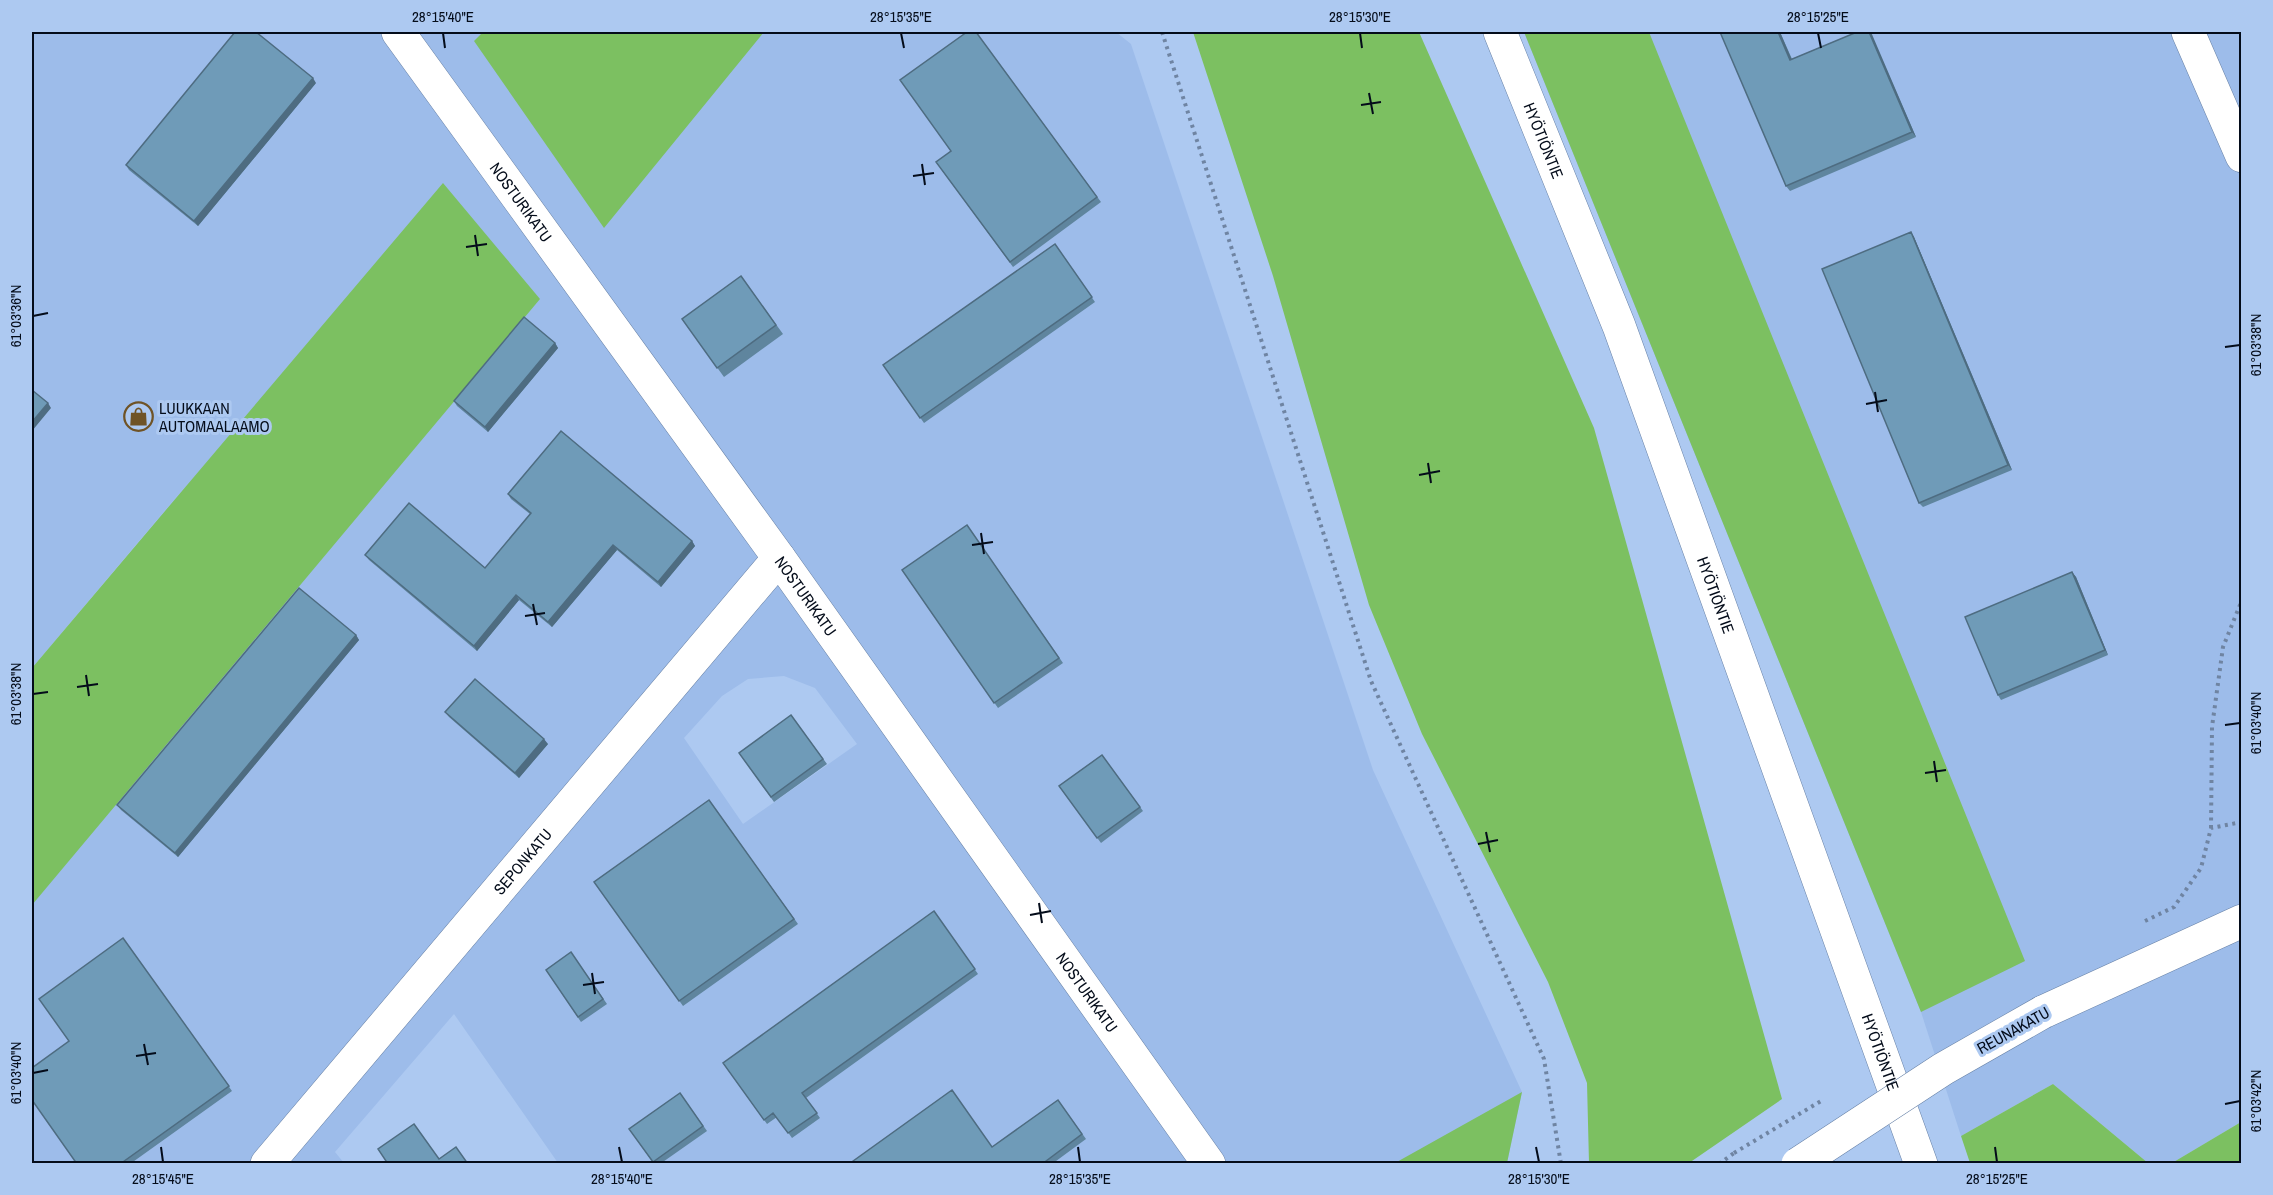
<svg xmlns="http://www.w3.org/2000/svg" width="2273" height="1195" font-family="'Archivo Narrow',sans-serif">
<rect width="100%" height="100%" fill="#adc9f1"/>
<path fill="#9dbcea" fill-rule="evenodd" d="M32 32H1116L1131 44 1373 770 1522 1092 1507 1163H558L454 1014 335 1152 344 1163H32V670L199 470 32 668ZM784 676 815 688 857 744 743 824 684 738 722 696 748 679Z
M1524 32H2241V1122L2172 1163H2148L2053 1084 1961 1136 1921 1012Z"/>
<path fill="#7cc061" d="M483 32H764L604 228 474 41Z
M1193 32H1419L1594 428 1782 1099 1689 1163H1589L1587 1083 1548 982 1422 734 1369 605 1273 276Z
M1524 32H1649L2025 961 1921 1012Z
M443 183 540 299 32 905V668Z
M2053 1084 2148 1163H1970L1961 1136Z
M1522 1092 1507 1163H1395Z
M2241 1122V1163H2172Z"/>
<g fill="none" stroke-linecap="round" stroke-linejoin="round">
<defs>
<g id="minor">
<path id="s1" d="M398 32 779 558 1209 1164"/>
<path d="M2188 32 2242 156"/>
<path id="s2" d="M267 1164 779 558"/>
</g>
<g id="major">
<path id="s3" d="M1500 32 1619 326 1921 1164"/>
<path d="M2043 1012 2242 921"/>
</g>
</defs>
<use href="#minor" stroke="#6882a7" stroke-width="34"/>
<use href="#major" stroke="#6882a7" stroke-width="34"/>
<path stroke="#6f84a2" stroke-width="4" stroke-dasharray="3 4.5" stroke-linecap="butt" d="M1162 32 1371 681 1544 1059 1561 1164
M2211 828 2212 727 2223 647 2242 600
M2145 921 2174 907 2201 868 2211 828 2242 822
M1719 1164 1734 1153"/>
<use href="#minor" stroke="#fff" stroke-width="33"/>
<use href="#major" stroke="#fff" stroke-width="33"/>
<defs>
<path id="major-bridge" d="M1798 1164 1943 1069 2043 1012"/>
</defs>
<use href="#major-bridge" stroke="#6882a7" stroke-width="34" stroke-linecap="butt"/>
<path stroke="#6f84a2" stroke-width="4" stroke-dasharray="3 4.5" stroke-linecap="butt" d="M1734 1153 1821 1101"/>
<use href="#major-bridge" stroke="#fff" stroke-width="33"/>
</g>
<path fill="#5f859e" d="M976 32 1101 202 1013 267 936 162 951 151Z
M1780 32 1792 59 1857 32H1870L1916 137 1790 191 1786 186Z
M316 83 198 226 129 170 126 165Z
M1911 232 1914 237 2012 470 1923 507 1919 503Z
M1055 244 1095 302 924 423 883 365Z
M741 276 783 334 724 377 682 319Z
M555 343 558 348 488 432 457 406 454 401Z
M508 494 692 541 695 546 661 587 617 550 552 627 519 600 477 651 369 560 365 555 485 568 530 514 511 499Z
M967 525 1063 663 998 708 902 570Z
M2072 572 2076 577 2108 655 2001 700 1998 695Z
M356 635 359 640 178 857 121 810 117 805Z
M445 712 548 744 519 778 449 717Z
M791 715 827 764 774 802 739 753Z
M1102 755 1143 811 1101 843 1059 786Z
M709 800 798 924 683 1006 594 882Z
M934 911 978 974 806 1098 820 1118 792 1138 777 1117 767 1124 723 1063Z
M123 938 232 1091 130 1164H77Z
M571 952 607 1004 581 1022 546 970Z
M680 1093 707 1131 660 1164H654L629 1129Z
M1058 1100 1086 1139 1052 1164H849L992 1147Z"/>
<path fill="#4e6c81" d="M1778 32H1780L1794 65 1790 60Z
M1869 32H1871L1916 137 1912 132Z
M313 78 316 83 198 226 194 221Z
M1911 232 1914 237 2012 470 2008 465Z
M555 343 558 348 488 432 485 427Z
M48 403 51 408 32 431V422Z
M692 541 695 546 661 587 658 582Z
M613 545 617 550 552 627 548 622Z
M2072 572 2076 577 2108 655 2105 650Z
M516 595 519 600 477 651 474 646Z
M356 635 359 640 178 857 175 853Z
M544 739 548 744 519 778 515 773Z"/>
<path fill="#6f9bb8" stroke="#4e6c81" stroke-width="1.5" d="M235 32H256L313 78 194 221 126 165Z
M967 32H976L1097 197 1010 262 936 162 951 151 900 80Z
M1720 32H1778L1790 60 1857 32H1869L1912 132 1786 186Z
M1911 232 2008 465 1919 503 1822 269Z
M1055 244 1092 297 920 418 883 365Z
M741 276 776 325 717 368 682 319Z
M524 317 555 343 485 427 454 401Z
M32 390 48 403 32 422Z
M561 431 692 541 658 582 613 545 548 622 516 595 474 646 365 555 409 503 485 568 531 513 508 494Z
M967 525 1059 658 994 703 902 570Z
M2072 572 2105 650 1998 695 1965 617Z
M299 588 356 635 175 853 117 805Z
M475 679 544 739 515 773 445 712Z
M791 715 823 759 771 797 739 753Z
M1102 755 1140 807 1097 838 1059 786Z
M709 800 794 919 679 1001 594 882Z
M934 911 975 969 802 1093 817 1113 788 1133 773 1113 764 1120 723 1063Z
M123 938 229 1086 120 1164H77L32 1100V1068L69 1041 39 999Z
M571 952 603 999 578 1017 546 970Z
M952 1090 992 1147 1058 1100 1082 1134 1042 1164H849Z
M680 1093 703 1126 653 1162 629 1129Z
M414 1124 439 1159 456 1147 468 1164H388L378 1149Z"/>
<path fill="none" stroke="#040c1a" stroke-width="2" d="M443 33 445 48M901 33 904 48M1360 33 1362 48M1818 33 1821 48M1369 93 1373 114M1361 105 1381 102M922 164 925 185M913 176 934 173M475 235 478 256M466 247 487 244M33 316 48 313M2225 347 2240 345M1875 392 1878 412M1866 404 1887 400M1428 463 1431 483M1419 475 1440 471M981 533 984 554M972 545 993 542M533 604 537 625M525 616 545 613M86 675 89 696M77 687 98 684M33 694 48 692M2225 725 2240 723M1934 761 1937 782M1925 773 1946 770M1486 832 1490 852M1478 844 1498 840M1039 903 1042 923M1030 915 1051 911M592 973 595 994M583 985 604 982M144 1044 148 1065M136 1056 156 1053M33 1073 48 1070M2225 1104 2240 1101M161 1147 163 1162M619 1147 622 1162M1078 1147 1080 1162M1536 1147 1539 1162M1995 1147 1997 1162"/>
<defs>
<symbol id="shop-ring" viewBox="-11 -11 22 22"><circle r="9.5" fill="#adc9f1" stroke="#6f5326" stroke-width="1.5"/><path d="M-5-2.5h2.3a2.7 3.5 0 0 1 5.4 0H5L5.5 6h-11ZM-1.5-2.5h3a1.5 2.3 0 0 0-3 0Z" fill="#6f5326"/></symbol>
</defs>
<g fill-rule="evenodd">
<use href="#shop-ring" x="122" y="400" width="33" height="33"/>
</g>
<g text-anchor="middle" stroke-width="6" stroke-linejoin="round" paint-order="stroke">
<g font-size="16" fill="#040c1a" stroke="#adc9f1">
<text dy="6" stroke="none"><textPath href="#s3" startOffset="117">HYÖTIÖNTIE</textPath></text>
<text dy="6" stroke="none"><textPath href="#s1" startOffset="210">NOSTURIKATU</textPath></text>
<text dy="6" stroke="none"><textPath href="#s3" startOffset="603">HYÖTIÖNTIE</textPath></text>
<text dy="6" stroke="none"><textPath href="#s1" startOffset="696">NOSTURIKATU</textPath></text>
<text dy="6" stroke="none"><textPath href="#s2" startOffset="396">SEPONKATU</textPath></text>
<text dy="6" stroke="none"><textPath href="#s1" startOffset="1182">NOSTURIKATU</textPath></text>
<text transform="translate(2013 1030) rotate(-29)" y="6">REUNAKATU</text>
<text dy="6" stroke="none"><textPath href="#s3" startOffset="1089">HYÖTIÖNTIE</textPath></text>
</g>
<g font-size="16" fill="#040c1a" stroke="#adc9f1" text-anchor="start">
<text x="159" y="414">LUUKKAAN<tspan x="159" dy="18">AUTOMAALAAMO</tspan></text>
</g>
</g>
<rect width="2273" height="1195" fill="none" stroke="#adc9f1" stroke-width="66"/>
<rect x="33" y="33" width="2207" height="1129" fill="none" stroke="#040c1a" stroke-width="2"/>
<g font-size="15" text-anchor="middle" fill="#040c1a">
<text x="443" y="22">28°15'40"E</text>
<text x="901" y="22">28°15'35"E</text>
<text x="1360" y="22">28°15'30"E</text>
<text x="1818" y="22">28°15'25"E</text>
<text transform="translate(16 316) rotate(-90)" y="5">61°03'36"N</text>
<text transform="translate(2256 345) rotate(-90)" y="5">61°03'38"N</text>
<text transform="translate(16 694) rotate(-90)" y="5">61°03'38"N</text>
<text transform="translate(2256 723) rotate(-90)" y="5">61°03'40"N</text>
<text transform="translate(16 1073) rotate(-90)" y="5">61°03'40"N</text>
<text transform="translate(2256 1101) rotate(-90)" y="5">61°03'42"N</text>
<text x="163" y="1184">28°15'45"E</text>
<text x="622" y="1184">28°15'40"E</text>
<text x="1080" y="1184">28°15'35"E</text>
<text x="1539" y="1184">28°15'30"E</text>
<text x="1997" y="1184">28°15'25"E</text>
</g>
</svg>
